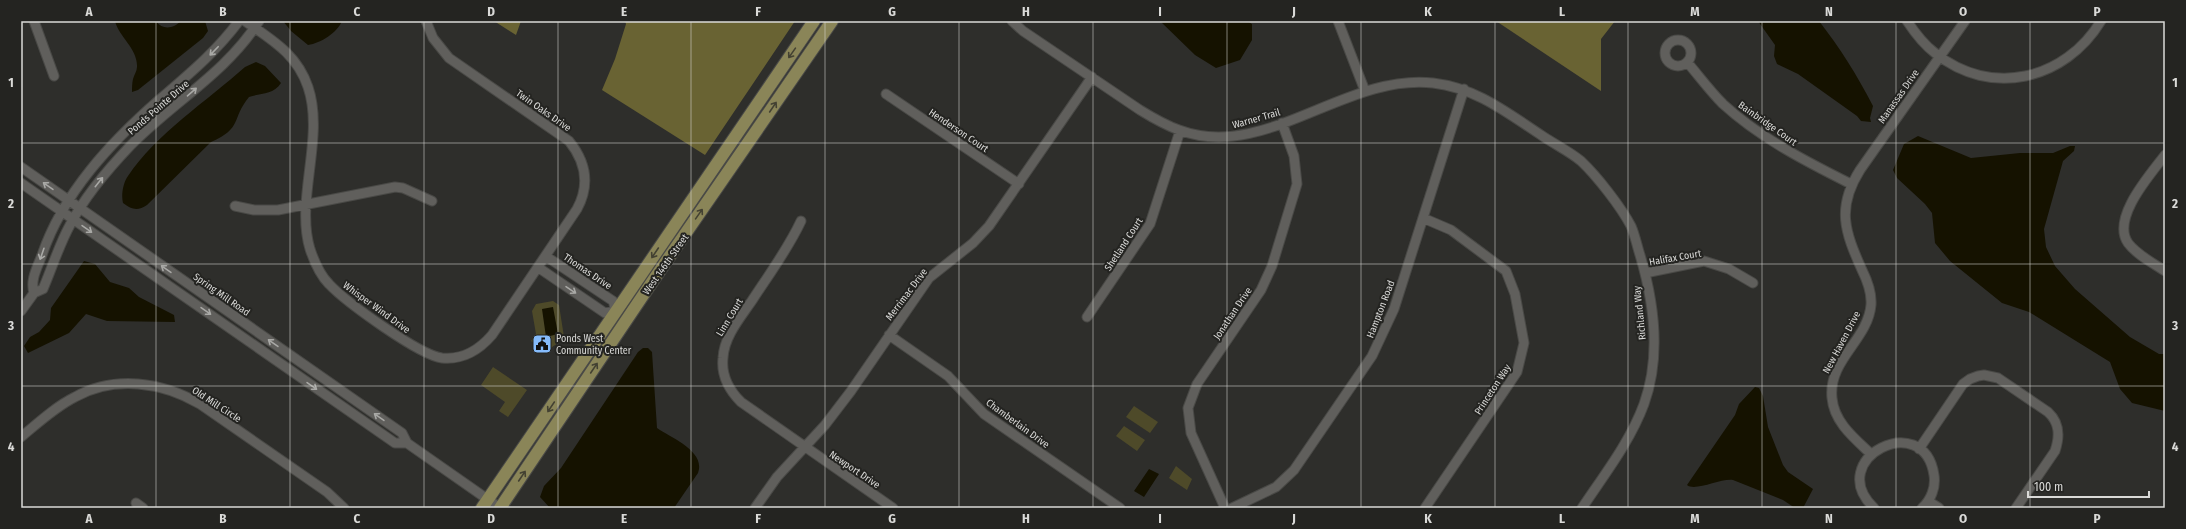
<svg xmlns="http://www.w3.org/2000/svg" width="2186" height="529" font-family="'Fira Sans Condensed',sans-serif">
<rect width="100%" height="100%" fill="#2e2e2b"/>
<path fill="#4e4a29" d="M553 301 559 305 564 337C559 344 552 345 547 353L531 341 536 334 532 311 536 304Z
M493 367 527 390 508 417 499 411 505 402 481 385Z
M1134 406 1158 422 1150 433 1126 417Z
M1124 426 1145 440 1137 451 1116 436Z
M1176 466 1192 479 1187 490 1169 478Z"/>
<path fill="#696333" d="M494 21H521L516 35Z
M625 21H795L705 155 602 90 615 59 626 24Z
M1496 21H1615L1601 39V91Z"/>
<path fill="#151200" d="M115 21H156C163 31 174 28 181 21H205L208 31 203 38 138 90 132 92C132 88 132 83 133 79 134 75 137 71 137 67 138 49 119 37 115 21Z
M283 21H342C337 33 321 43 308 45L291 31Z
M1160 21H1247L1252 24V40L1240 60 1216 68 1195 55Z
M1758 21H1819C1840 48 1857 75 1873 106L1870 118 1871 122 1861 121 1857 116 1798 74 1777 64 1774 56 1775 45Z
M256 62 265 66 281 83C273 95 261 93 249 97 231 119 243 128 211 142L147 205C138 211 132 210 123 203 121 195 123 183 128 176 156 134 207 101 245 67Z
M1918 136 1971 158 2020 153H2053L2070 146H2075L2074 151 2063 161 2044 229 2046 247 2055 266 2075 289 2130 337 2159 354H2165V411L2132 403 2120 389 2110 362 2029 312 2002 303 1950 261 1935 243 1932 213 1925 204 1897 178 1893 170 1904 144Z
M84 261 95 264 110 282 129 288 139 297 174 315 175 322 107 321 86 314 69 333 28 353 24 346 30 337 39 332 50 320 51 308Z
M553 307 558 334 546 337 542 309Z
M643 348H648L652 352 657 428C671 438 706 451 698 473L674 508H550L540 497 544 486 561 468 638 352Z
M1755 387 1759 388 1763 396 1768 427 1783 465 1788 472 1813 489 1803 508H1795L1783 500 1733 480C1721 478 1695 492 1687 485L1735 415 1739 404Z
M1149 469 1159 474 1144 497 1134 491Z"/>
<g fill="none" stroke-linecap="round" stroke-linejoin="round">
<defs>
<path id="minor" d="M34 21 54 76
M245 21C272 40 297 54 308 87 325 137 295 200 310 249 314 261 320 275 329 284 346 302 419 355 442 358 462 360 479 350 492 335L577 209C590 185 586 162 569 141L449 58 433 38 426 21
M1012 21 1023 31 1140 110C1153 118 1165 125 1179 130 1265 162 1345 73 1433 83 1476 88 1506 112 1541 135 1554 144 1569 151 1581 161 1597 176 1621 207 1631 226 1635 235 1637 246 1640 255 1654 302 1661 357 1644 404 1630 442 1604 475 1582 508
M1338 21 1365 91
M1907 21C1915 33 1923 44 1935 53 1991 98 2065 80 2101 21
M1665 53a13 13 0 1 1 26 0a13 13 0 1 1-26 0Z
M1687 62C1699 76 1710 91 1723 104 1760 138 1807 162 1851 184
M886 94 1019 184
M2165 155C2150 175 2111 218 2128 243 2137 255 2153 263 2165 271
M21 167 402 433 407 443 500 508
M21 183 395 443H407
M235 206 254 210H278L395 187 403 188 432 201
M1423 218 1451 230 1506 271 1515 294 1524 343 1517 372 1425 508
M801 221C788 249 770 273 753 299 741 317 724 336 723 358 721 376 729 390 741 402L893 508
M547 257 613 301 616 311
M539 268 605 313 616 311
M1645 273 1704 261 1729 269 1753 283
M34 293C30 280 37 268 42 255 63 193 111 142 159 100 188 75 216 52 239 21
M21 311 34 293 43 289C52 268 59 245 70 225 85 196 108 169 131 145 172 103 227 72 259 21
M1087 317 1150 224 1180 131
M889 335 948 376 984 414 1120 508
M21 437C38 423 55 407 75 397 115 375 162 382 200 404L327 492 344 508
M1919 449 1963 384 1970 379 1978 376 1984 375 1998 378 2048 412C2060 423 2060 436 2055 451L2016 508
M1871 454C1854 438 1834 422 1832 398 1828 360 1868 340 1871 305 1872 292 1867 280 1862 270 1845 232 1836 208 1860 170L1965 21
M1928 501 1939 508
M136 503 143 508
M755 508 777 477 825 425 851 391 929 278 973 243 989 226 1092 77
M1225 508 1191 433 1188 408 1197 384 1261 290 1272 266 1297 184 1294 156 1282 123
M1232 508 1276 487 1294 470 1372 356 1394 309 1464 89
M1874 508C1823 459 1924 408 1934 475 1936 487 1931 500 1922 508"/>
<path id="major" d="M482 508 814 21
M500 508 654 279 832 21"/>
</defs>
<use href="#minor" stroke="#494946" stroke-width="11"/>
<use href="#major" stroke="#494946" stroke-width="14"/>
<use href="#minor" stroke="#605f5c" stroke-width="9"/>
<use href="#major" stroke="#8a8558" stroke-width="12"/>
</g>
<defs><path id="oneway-shaft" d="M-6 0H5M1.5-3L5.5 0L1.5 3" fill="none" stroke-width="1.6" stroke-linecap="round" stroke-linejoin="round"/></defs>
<g stroke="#a9a9a6">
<use href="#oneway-shaft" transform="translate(214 51) rotate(134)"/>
<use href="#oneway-shaft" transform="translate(192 92) rotate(-41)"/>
<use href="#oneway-shaft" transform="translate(99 182) rotate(-51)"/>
<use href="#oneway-shaft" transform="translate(48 186) rotate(-145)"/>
<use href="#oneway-shaft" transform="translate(87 229) rotate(35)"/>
<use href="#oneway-shaft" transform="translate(42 254) rotate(109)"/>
<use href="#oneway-shaft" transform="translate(166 269) rotate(-145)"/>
<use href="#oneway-shaft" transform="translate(571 290) rotate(34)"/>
<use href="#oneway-shaft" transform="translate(206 311) rotate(35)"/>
<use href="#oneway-shaft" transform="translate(273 343) rotate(-145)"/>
<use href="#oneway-shaft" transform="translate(312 386) rotate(35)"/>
<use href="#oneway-shaft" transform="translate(379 417) rotate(-145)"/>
</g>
<g stroke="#434132">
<use href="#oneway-shaft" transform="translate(792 53) rotate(125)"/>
<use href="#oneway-shaft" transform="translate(773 107) rotate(-56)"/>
<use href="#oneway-shaft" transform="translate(699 214) rotate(-55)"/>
<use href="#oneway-shaft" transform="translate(655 253) rotate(124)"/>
<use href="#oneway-shaft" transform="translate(594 368) rotate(-56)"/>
<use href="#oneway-shaft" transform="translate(551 407) rotate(124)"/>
<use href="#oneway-shaft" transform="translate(522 476) rotate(-56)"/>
</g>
<path fill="none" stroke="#dadad8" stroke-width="1" stroke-opacity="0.55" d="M156 21V508M290 21V508M424 21V508M558 21V508M691 21V508M825 21V508M959 21V508M1093 21V508M1227 21V508M1361 21V508M1495 21V508M1628 21V508M1762 21V508M1896 21V508M2030 21V508M21 143H2165M21 264H2165M21 386H2165"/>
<defs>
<symbol id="civic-square" viewBox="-11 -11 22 22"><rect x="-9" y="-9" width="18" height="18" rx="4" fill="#85bbfb" stroke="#242421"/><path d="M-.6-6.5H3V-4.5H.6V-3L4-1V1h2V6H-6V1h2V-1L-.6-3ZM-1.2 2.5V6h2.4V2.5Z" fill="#111"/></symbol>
</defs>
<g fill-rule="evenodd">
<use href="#civic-square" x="531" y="333" width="22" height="22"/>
</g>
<g text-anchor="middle" stroke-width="4" stroke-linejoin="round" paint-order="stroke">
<g font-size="10" fill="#dadad8" stroke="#242421">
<text transform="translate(1898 96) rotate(-55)" y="4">Manassas Drive</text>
<text transform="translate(158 107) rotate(-41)" y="4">Ponds Pointe Drive</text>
<text transform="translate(544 110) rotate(35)" y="4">Twin Oaks Drive</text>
<text transform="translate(1256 118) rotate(-16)" y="4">Warner Trail</text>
<text transform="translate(1768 123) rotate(35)" y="4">Bainbridge Court</text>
<text transform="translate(959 130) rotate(34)" y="4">Henderson Court</text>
<text transform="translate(1123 244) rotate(-57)" y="4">Shetland Court</text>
<text transform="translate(1675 257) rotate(-10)" y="4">Halifax Court</text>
<text transform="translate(665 264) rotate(-55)" y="4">West 146th Street</text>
<text transform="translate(588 271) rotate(34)" y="4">Thomas Drive</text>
<text transform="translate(222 294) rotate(35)" y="4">Spring Mill Road</text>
<text transform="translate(906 294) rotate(-53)" y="4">Merrimac Drive</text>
<text transform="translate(377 307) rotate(36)" y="4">Whisper Wind Drive</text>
<text transform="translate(1380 309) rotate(-69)" y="4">Hampton Road</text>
<text transform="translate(1232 313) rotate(-56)" y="4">Jonathan Drive</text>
<text transform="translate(1639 313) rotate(-96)" y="4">Richland Way</text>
<text transform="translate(729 317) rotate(-59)" y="4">Linn Court</text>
<text transform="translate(1841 342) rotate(-62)" y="4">New Haven Drive</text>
<text transform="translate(1492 389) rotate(-57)" y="4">Princeton Way</text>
<text transform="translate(217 404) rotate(33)" y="4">Old Mill Circle</text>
<text transform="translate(1018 423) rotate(36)" y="4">Chamberlain Drive</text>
<text transform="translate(855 469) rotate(34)" y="4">Newport Drive</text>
</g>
<g font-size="10" fill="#dadad8" stroke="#242421" text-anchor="start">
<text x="556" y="342">Ponds West<tspan x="556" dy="12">Community Center</tspan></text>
</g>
</g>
<rect width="2186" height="529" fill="none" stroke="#242421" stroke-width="44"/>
<path d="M2028 491v6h121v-6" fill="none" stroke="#dadad8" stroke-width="2"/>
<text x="2034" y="491" font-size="12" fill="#dadad8" stroke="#242421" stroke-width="3" paint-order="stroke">100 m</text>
<rect x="22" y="22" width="2142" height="485" fill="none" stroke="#dadad8" stroke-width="1.5"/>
<g font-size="13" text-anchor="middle" font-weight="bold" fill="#dadad8">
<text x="89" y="16">A</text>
<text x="223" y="16">B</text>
<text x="357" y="16">C</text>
<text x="491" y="16">D</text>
<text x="624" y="16">E</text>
<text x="758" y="16">F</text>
<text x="892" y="16">G</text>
<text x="1026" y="16">H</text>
<text x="1160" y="16">I</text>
<text x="1294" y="16">J</text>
<text x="1428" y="16">K</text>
<text x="1562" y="16">L</text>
<text x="1695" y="16">M</text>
<text x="1829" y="16">N</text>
<text x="1963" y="16">O</text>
<text x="2097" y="16">P</text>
<text x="11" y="87">1</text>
<text x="2175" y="87">1</text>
<text x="11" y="208">2</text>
<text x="2175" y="208">2</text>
<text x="11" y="330">3</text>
<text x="2175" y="330">3</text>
<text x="11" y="451">4</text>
<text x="2175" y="451">4</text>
<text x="89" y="523">A</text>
<text x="223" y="523">B</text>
<text x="357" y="523">C</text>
<text x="491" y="523">D</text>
<text x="624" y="523">E</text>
<text x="758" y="523">F</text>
<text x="892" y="523">G</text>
<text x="1026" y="523">H</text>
<text x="1160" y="523">I</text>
<text x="1294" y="523">J</text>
<text x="1428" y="523">K</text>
<text x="1562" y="523">L</text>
<text x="1695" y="523">M</text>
<text x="1829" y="523">N</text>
<text x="1963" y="523">O</text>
<text x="2097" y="523">P</text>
</g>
</svg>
